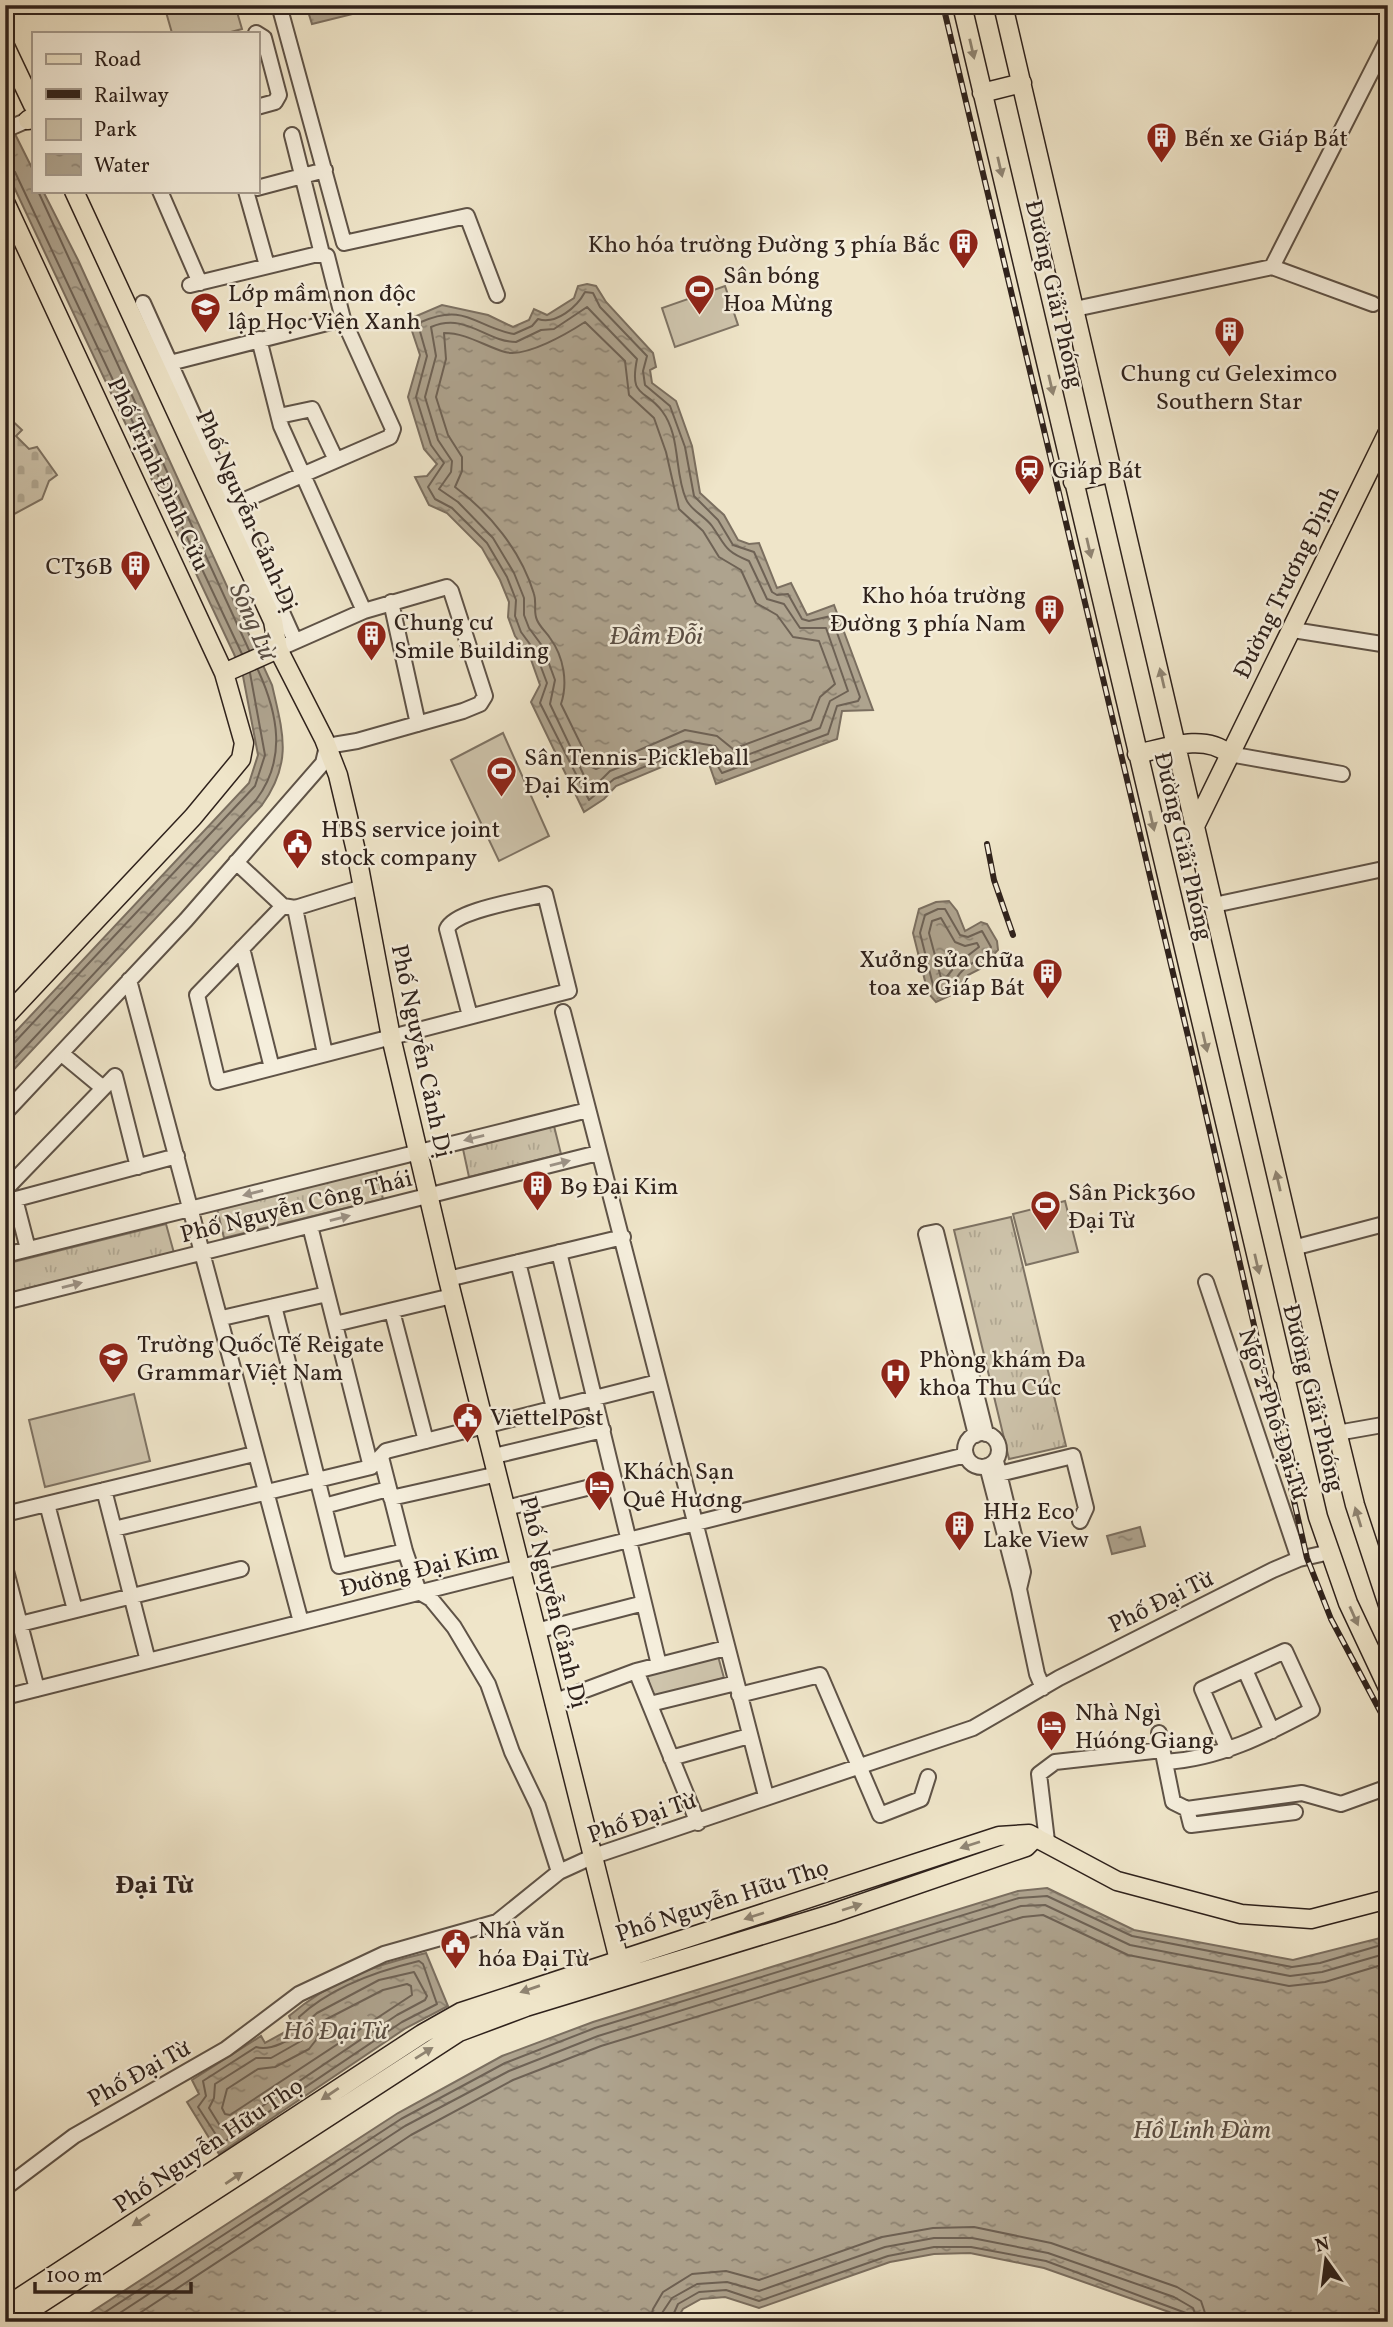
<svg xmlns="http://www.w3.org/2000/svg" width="1393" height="2327" font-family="Vollkorn,serif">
<defs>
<pattern id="grass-tufts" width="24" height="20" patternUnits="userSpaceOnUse" patternTransform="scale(1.75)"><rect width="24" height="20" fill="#cec4ac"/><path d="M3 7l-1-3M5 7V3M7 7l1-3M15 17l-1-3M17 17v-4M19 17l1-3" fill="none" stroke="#b1a893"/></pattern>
<pattern id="cemetery-stones" width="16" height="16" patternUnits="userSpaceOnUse" patternTransform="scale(1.75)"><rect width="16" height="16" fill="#cec4ac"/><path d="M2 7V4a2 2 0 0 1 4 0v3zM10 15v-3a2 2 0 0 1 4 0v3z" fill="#b1a893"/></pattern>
<pattern id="water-ripples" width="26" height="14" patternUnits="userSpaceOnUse" patternTransform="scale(1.75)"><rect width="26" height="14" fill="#aea38e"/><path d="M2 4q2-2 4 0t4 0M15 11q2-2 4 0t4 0" fill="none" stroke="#8e8473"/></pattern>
</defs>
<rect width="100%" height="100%" fill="#efe5c9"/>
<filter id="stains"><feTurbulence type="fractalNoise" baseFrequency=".00286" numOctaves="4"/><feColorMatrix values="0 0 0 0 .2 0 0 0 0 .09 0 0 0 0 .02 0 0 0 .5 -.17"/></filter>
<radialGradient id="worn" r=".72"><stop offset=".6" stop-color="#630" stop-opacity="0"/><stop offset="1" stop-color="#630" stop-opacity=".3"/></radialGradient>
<path fill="url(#grass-tufts)" stroke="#7e7364" stroke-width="2" d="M554 1126 561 1154 469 1177 463 1149Z
M376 1170 383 1199 224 1238 217 1209Z
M1011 1217 1066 1446 1009 1459 954 1230Z
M166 1224 174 1253 5 1294V1264Z"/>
<path fill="url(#cemetery-stones)" stroke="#7e7364" stroke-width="2" d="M5 414 22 430 16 436 29 449 37 447 57 475 49 481 42 499 5 519Z"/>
<path fill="#cec4ac" stroke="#7e7364" stroke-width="2" d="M164 5H235L242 29 227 33H172Z
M725 286 738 325 675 347 662 308Z
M503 733 549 836 499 861 451 760Z
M1065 1201 1078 1252 1026 1265 1013 1214Z
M134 1394 150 1461 45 1487 29 1420Z
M718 1656 724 1678 653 1697 647 1675Z"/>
<path fill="url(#water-ripples)" stroke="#7b6f60" stroke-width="2" d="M306 5H368L365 11 312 24Z
M5 114 33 170V191H43L78 260 272 685C283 733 293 762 262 805L5 1079V1043L249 783 258 755 243 676 234 654 5 168Z
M587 284 596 286 606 302 653 353 656 367 650 370 652 383 676 401 692 446 700 493 724 515 738 540 749 544 759 543 777 588 791 583 807 615 834 605 873 710 842 711 837 739 716 784 708 761 688 756 616 786 604 799 584 812 531 702 540 685 529 654 515 636 508 617 509 602 500 580 482 548 447 513 429 505 415 477 427 476 437 464 424 449 408 397 420 355 411 328 414 317 442 305 488 315 513 327 529 320 534 309 547 315 574 298 578 286Z
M949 901 957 911 965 931 981 922 987 924 997 941 998 950 980 969 968 975 958 992 936 1002 928 993 913 933 919 909 936 902Z
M1140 1527 1145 1546 1112 1554 1107 1536Z
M1047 1888 1134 1930 1293 1960 1388 1936V2322H1188L1169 2312 1044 2268 970 2253 934 2254 890 2262 759 2308 725 2297 701 2299 683 2309 675 2322H76L398 2113 502 2056 593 2022 1018 1891Z
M426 1953 448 2006 406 2028 219 2154 187 2102 199 2094 192 2080 261 2036 265 2043 294 2027 289 2016C330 1981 374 1965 426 1953Z"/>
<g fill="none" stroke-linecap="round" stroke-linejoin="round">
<path stroke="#6e6255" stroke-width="2" d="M5 167 15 172 242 654
M38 191 249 650
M585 292 593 293 600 307 647 356 643 371 645 385 670 406 685 447 694 496 718 520 733 545 754 552 772 592 777 595 788 594 802 619 809 621 831 616 860 697 858 701 837 706 828 734 722 773 711 755 686 750 614 779 589 800 540 703 547 683 535 651 521 632 515 616 516 600 507 577 487 543 452 508 435 499 428 487 444 463 431 445 416 397 427 356 419 328 421 322C466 302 475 327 514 334L532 326 538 319C556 325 577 307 585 292Z
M587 307 637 359C629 399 645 388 662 411 681 436 674 472 686 499 690 510 705 516 712 526 726 546 724 551 749 561L767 599 784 604 800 628H826L848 691 830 701 820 728 728 762 715 746 686 741 610 771 594 787 589 786 550 704 555 680 543 647 529 628 524 615V598L514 573 493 538 458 502 439 489 451 472 452 461 438 440 425 397 436 356 431 327C466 312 486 342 516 342L541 330 554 329Z
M585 322 625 361 629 395 654 418 666 452 679 509 703 531 719 557 741 570 756 603 777 615 793 637 819 641 835 684 820 697 811 720 733 749 717 736 685 730 596 769 592 767 561 704C568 683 564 657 550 638 546 632 540 627 537 620 533 612 537 603 534 594 521 551 490 513 455 487L462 471V457L448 435 436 397 446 359 444 333C467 333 484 346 505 352 526 358 568 333 585 322Z
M938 909H945L960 935 968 937 982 931 991 947C985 959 973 961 964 969 952 980 956 986 939 992L934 989 920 933 925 915Z
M941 918 955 942 965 946 977 943 979 947 957 964 944 980 941 978 929 933 932 921Z
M5 1047 13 1044 255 786 265 755 250 673
M5 1069 256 800C287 759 278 714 258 670
M419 1961 423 1964 437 2004 402 2022 224 2142 220 2141 198 2107 206 2096 203 2081 256 2047C269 2051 294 2041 301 2027L299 2017C331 1987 377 1971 419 1961Z
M414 1972 427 1996 425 2000 397 2015 227 2130 222 2129 209 2108 214 2098 215 2084 256 2058H271L301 2041 309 2032V2020L317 2013 379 1980Z
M407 1984 411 1986 412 1995 230 2115 225 2114 222 2108 227 2089 258 2069 275 2067 309 2049 316 2040 323 2021 383 1990Z
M90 2322 401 2119 505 2063 595 2028 1019 1898 1047 1896 1132 1936 1292 1967 1320 1963 1388 1943
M106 2322 405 2126 509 2071 598 2036 1021 1906 1045 1905 1130 1945 1290 1976 1322 1972 1388 1953
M126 2322 411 2135 513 2080 601 2046 1023 1917 1043 1915 1128 1955 1289 1986 1325 1982 1388 1963
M650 2322 653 2309 663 2292 692 2274 726 2271 759 2280 882 2237 933 2228 974 2227 1051 2243 1177 2287 1201 2301 1208 2322
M661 2322 662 2313 672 2298 697 2284 727 2282 759 2291 885 2247 934 2238H972L1048 2253 1174 2297 1193 2308 1198 2322
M670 2322 678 2304 699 2292 726 2290 759 2301 888 2256 934 2247H971L1046 2261 1186 2313 1189 2322"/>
<defs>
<path id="minor" d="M279 5 344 243 467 216 497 295
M256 33 264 38 279 95 275 102 257 107
M5 130 28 120
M292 135 321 250
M257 188 325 170
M160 191 200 283
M246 191 266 262
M1272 267 1388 39
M190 285 318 254 327 256 343 319 393 429 390 437 383 440 233 505
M143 303 170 363 343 319
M1075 309 1272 267 1373 304
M259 339 281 426 364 611
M170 363 295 641
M279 416 312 409 336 460
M391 602 418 724
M1293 630 1388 645
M1229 754 1342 774
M236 862 283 906 295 908 363 887
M1214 905 1388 868
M283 906 197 995 218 1082 569 991 545 894C524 900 455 910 447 929L470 1016
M295 908 325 1054
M242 948 272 1068
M129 980 301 1622
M563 1012 766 1796
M62 1054 103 1088
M115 1076 138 1167
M5 1113 186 920 323 763 327 746 357 741 463 711 480 704 485 696 451 591 447 587 364 611 278 649
M5 1190 115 1076
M15 1199 28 1249
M5 1202 177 1156
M310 1226 371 1467
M1293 1248 1388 1223
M559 1252 659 1665
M5 1255 588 1110
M518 1262 554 1408
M448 1279 623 1237
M1206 1282 1299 1559
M5 1302 598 1153
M274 1306 339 1566 405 1551
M392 1311 426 1441
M222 1318 327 1294
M335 1324 452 1296
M1337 1433 1388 1424
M965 1450a17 17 0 1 1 34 0a17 17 0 1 1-34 0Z
M976 1435 926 1234 936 1232 986 1434
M494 1456 603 1430
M381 1457 405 1551 419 1592 431 1599 454 1627 488 1684 512 1752 538 1806 559 1872
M996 1461 1023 1572 1019 1589
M987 1466 1019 1589 1037 1674 1043 1688
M999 1474 1073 1456 1086 1508 1080 1521
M104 1490 148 1661
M391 1498 498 1474
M47 1504 75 1610
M324 1506 388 1489
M506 1508 615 1481
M5 1514 254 1454
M114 1529 371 1467 386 1451 658 1382
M5 1567 37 1689
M20 1624 241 1569
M536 1631 644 1603
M1245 1670 1272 1731
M636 1671 698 1823
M739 1695 820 1675 880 1815 921 1799 928 1777
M5 1697 966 1455
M553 1702 636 1671 726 1648
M650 1704 736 1683
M1159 1733 1173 1802 1187 1809 1302 1793 1341 1804 1388 1787
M671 1758 749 1736
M1165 1762C1219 1759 1265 1735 1312 1710L1285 1651 1202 1689 1228 1750
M1187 1809 1191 1825 1295 1812
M1047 1841 1039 1774 1055 1762 1162 1750
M5 2188 74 2136 226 2049 299 1994 384 1954 497 1922 559 1872 594 1856 973 1728 1059 1678 1273 1570 1299 1559 1330 1552"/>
<path id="major" d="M962 5 1318 1517 1348 1603 1388 1688
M1003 5 1321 1366 1355 1505 1388 1605
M5 46 33 105
M982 93 1022 83
M28 120 33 117
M74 191 273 621 278 649 324 739 338 775 356 851 391 1037 448 1279 619 1960
M5 202 224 673 244 743 241 759 193 817 5 1017
M1073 482 1113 472
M224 673 278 649
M1137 754C1165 748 1204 733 1229 754
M1196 824 1388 432
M1283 1376 1321 1366
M5 2307 422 2034 461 2012 999 1836 1029 1834 1117 1881 1241 1914 1311 1919 1388 1899
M12 2322 459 2032 526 2007 831 1914 1026 1847 1036 1837"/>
</defs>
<use href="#minor" stroke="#5f5347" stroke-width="18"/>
<use href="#major" stroke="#2f221c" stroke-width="21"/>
<use href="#minor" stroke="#f5eedc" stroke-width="14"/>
<use href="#major" stroke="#efe5c9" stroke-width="18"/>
<defs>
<path id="rail" d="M943 5 1192 1053 1307 1558 1331 1619 1388 1726
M987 844 994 880 1013 935"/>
</defs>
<use href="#rail" stroke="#2f221c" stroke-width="6"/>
<use href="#rail" stroke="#f5eedc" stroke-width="3.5" stroke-dasharray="10" stroke-linecap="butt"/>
</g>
<defs><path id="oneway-solid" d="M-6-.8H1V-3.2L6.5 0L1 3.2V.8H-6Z" transform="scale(1.75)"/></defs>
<g fill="#8f8472">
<use href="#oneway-solid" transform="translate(972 49) rotate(77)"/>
<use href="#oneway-solid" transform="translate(1000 167) rotate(77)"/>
<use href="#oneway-solid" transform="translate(1051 385) rotate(77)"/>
<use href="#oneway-solid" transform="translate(1089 548) rotate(77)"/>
<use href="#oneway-solid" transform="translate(1162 678) rotate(-103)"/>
<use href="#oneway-solid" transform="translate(1152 821) rotate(77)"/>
<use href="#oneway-solid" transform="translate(1205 1042) rotate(77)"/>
<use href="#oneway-solid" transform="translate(1278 1181) rotate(-103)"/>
<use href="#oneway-solid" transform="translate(1257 1264) rotate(77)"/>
<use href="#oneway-solid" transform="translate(1358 1517) rotate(-107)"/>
<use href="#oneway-solid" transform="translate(1354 1616) rotate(66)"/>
<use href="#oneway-solid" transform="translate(970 1845) rotate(162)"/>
<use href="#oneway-solid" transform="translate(852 1907) rotate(-18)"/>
<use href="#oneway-solid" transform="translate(754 1916) rotate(162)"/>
<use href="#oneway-solid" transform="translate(530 1989) rotate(161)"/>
<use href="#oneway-solid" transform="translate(424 2053) rotate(-32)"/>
<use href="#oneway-solid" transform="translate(330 2094) rotate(146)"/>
<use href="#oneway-solid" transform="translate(234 2178) rotate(-34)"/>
<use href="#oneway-solid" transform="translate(141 2220) rotate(147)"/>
</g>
<g fill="#9c9286">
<use href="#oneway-solid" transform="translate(474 1138) rotate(166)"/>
<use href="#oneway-solid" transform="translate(560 1163) rotate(-14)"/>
<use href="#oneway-solid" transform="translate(253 1193) rotate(166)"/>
<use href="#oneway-solid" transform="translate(340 1218) rotate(-14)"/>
<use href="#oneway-solid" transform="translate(72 1285) rotate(-14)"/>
</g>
<defs>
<symbol id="building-pin" viewBox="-11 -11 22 30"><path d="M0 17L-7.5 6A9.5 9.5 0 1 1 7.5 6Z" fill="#8f2418" stroke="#f5eedc"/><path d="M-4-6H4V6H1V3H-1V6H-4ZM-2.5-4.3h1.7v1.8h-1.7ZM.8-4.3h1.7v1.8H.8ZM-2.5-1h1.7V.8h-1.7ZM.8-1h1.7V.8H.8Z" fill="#fff"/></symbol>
<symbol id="stadium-pin" viewBox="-11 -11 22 30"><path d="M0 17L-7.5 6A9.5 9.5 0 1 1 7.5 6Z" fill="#8f2418" stroke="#f5eedc"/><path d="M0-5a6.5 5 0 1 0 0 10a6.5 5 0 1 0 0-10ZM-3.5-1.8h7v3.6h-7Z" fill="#fff"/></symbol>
<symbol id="school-pin" viewBox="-11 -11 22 30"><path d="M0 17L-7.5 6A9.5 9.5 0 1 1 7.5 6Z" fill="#8f2418" stroke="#f5eedc"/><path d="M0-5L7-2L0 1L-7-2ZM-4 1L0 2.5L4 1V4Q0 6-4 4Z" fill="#fff"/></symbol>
<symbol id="station-pin" viewBox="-11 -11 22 30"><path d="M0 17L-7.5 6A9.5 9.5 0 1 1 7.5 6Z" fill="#8f2418" stroke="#f5eedc"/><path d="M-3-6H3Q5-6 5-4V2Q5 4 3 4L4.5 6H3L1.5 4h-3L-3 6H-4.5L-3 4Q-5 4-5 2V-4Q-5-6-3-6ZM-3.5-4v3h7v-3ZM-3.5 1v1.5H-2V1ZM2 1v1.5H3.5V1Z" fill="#fff"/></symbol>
<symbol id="civic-pin" viewBox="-11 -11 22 30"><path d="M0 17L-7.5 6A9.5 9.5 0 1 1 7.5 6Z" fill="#8f2418" stroke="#f5eedc"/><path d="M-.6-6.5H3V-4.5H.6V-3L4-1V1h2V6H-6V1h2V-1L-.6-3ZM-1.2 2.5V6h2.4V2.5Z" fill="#fff"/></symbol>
<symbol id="hospital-pin" viewBox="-11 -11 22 30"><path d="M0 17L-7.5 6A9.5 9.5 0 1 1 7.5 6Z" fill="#8f2418" stroke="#f5eedc"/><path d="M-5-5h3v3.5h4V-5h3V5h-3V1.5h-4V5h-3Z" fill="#fff"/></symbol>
<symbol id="hotel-pin" viewBox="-11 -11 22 30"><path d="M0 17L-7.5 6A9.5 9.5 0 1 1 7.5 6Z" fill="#8f2418" stroke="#f5eedc"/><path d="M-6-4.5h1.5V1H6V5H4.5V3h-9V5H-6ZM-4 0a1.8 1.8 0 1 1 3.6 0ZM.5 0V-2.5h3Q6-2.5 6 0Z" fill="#fff"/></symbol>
</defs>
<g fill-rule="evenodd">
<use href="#building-pin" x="1144" y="120" width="35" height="47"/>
<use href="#building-pin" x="946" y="226" width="35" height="47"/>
<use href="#stadium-pin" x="682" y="272" width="35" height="47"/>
<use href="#school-pin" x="188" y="290" width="35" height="47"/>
<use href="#building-pin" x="1212" y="314" width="35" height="47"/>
<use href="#station-pin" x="1012" y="452" width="35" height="47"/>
<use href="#building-pin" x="118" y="548" width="35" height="47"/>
<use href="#building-pin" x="1032" y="592" width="35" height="47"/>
<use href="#building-pin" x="354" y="618" width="35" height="47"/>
<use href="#stadium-pin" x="484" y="754" width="35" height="47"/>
<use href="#civic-pin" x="280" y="826" width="35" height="47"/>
<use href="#building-pin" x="1030" y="956" width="35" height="47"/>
<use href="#building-pin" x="520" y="1168" width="35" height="47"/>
<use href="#stadium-pin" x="1028" y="1188" width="35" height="47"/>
<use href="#school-pin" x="96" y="1340" width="35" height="47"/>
<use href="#hospital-pin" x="878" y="1356" width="35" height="47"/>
<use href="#civic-pin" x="450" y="1400" width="35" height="47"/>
<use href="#hotel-pin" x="582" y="1468" width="35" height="47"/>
<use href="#building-pin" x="942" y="1508" width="35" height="47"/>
<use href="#hotel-pin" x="1034" y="1708" width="35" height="47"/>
<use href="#civic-pin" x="438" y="1926" width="35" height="47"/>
</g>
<g text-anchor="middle" stroke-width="5" stroke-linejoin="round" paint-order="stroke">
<g font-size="24" fill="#2f221c" stroke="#f5eedc" text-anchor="start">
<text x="1184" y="146">Bến xe Giáp Bát</text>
<text x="940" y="252" text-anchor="end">Kho hóa trường Đường 3 phía Bắc</text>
<text x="723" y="283">Sân bóng<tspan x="723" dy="28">Hoa Mừng</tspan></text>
<text x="228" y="301">Lớp mầm non độc<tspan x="228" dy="28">lập Học Viện Xanh</tspan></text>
<text x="1229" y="381" text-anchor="middle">Chung cư Geleximco<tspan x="1229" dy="28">Southern Star</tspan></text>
<text x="1052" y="478">Giáp Bát</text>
<text x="113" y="574" text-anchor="end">CT36B</text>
<text x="1026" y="603" text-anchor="end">Kho hóa trường<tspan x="1026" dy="28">Đường 3 phía Nam</tspan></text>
<text x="394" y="630">Chung cư<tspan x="394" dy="28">Smile Building</tspan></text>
<text x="524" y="765">Sân Tennis-Pickleball<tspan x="524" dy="28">Đại Kim</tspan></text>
<text x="321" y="837">HBS service joint<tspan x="321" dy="28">stock company</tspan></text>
<text x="1025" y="967" text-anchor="end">Xưởng sửa chữa<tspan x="1025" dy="28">toa xe Giáp Bát</tspan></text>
<text x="560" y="1194">B9 Đại Kim</text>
<text x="1068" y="1200">Sân Pick360<tspan x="1068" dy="28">Đại Từ</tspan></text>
<text x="137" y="1352">Trường Quốc Tế Reigate<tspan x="137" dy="28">Grammar Việt Nam</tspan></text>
<text x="919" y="1367">Phòng khám Đa<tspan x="919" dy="28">khoa Thu Cúc</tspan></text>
<text x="490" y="1425">ViettelPost</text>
<text x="623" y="1479">Khách Sạn<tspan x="623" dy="28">Quê Hương</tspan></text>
<text x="983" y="1519">HH2 Eco<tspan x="983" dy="28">Lake View</tspan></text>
<text x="1075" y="1720">Nhà Ngì<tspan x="1075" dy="28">Húóng Giang</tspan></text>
<text x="478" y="1938">Nhà văn<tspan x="478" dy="28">hóa Đại Từ</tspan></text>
</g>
<g font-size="24" fill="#2f221c" stroke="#f5eedc">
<text transform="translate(1055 294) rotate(77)" y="8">Đường Giải Phóng</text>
<text transform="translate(159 474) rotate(65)" y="8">Phố Trịnh Đình Cửu</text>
<text transform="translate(247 511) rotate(66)" y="8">Phố Nguyễn Cảnh Dị</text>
<text transform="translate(1286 582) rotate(-64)" y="8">Đường Trương Định</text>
<text transform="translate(1184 846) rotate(77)" y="8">Đường Giải Phóng</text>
<text transform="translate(422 1051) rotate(78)" y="8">Phố Nguyễn Cảnh Dị</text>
<text transform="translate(296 1206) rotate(-14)" y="8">Phố Nguyễn Công Thái</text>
<text transform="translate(1314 1398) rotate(76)" y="8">Đường Giải Phóng</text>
<text transform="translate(1274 1414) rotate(72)" y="8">Ngõ 2 Phố Đại Từ</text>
<text transform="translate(419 1569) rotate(-14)" y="8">Đường Đại Kim</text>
<text transform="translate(1161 1601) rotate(-26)" y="8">Phố Đại Từ</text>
<text transform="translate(554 1602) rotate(76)" y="8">Phố Nguyễn Cảnh Dị</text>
<text transform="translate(642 1817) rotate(-19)" y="8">Phố Đại Từ</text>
<text transform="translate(722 1900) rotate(-18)" y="8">Phố Nguyễn Hữu Thọ</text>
<text transform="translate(139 2073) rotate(-29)" y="8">Phố Đại Từ</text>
<text transform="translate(208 2145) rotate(-34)" y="8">Phố Nguyễn Hữu Thọ</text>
</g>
<g font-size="26" font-style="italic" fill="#5b4f44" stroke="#f5eedc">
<text transform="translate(254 621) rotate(66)" y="9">Sông Lừ</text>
<text x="656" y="644">Đầm Đỗi</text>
<text x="335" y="2039">Hồ Đại Từ</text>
<text x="1202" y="2138">Hồ Linh Đàm</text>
</g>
<g font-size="26" font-weight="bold" fill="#2f221c" stroke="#f5eedc">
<text x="155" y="1893">Đại Từ</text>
</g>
</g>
<rect width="1393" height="2327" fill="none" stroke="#efe5c9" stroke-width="28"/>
<rect x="7" y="7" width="1379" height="2313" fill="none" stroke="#2f221c" stroke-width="3.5"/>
<rect x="14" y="14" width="1365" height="2299" fill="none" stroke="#2f221c" stroke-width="2"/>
<rect x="32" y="32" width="228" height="161" fill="#f5eedc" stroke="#a69c8f" stroke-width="2"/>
<rect x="46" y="54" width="35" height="10" fill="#efe5c9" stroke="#a69c8f" stroke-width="2"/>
<text x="94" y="66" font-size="21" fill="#2f221c">Road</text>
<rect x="46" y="89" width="35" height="10" fill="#2f221c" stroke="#a69c8f" stroke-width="2"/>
<text x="94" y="102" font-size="21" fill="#2f221c">Railway</text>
<rect x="46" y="119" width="35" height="21" fill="#cec4ac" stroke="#a69c8f" stroke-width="2"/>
<text x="94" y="136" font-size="21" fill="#2f221c">Park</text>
<rect x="46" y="154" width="35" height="21" fill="url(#water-ripples)" stroke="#a69c8f" stroke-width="2"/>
<text x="94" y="172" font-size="21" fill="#2f221c">Water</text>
<g transform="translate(1326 2260) rotate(346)" stroke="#f5eedc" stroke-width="5" paint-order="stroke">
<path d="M0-5L12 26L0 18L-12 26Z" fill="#2f221c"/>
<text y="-10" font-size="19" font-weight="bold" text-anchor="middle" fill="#2f221c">N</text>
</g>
<path d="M35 2282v10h156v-10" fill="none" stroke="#2f221c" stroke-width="3.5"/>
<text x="46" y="2282" font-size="21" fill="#2f221c" stroke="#f5eedc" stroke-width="5" paint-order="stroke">100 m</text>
<rect width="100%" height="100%" filter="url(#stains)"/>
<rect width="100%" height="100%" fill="url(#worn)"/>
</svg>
